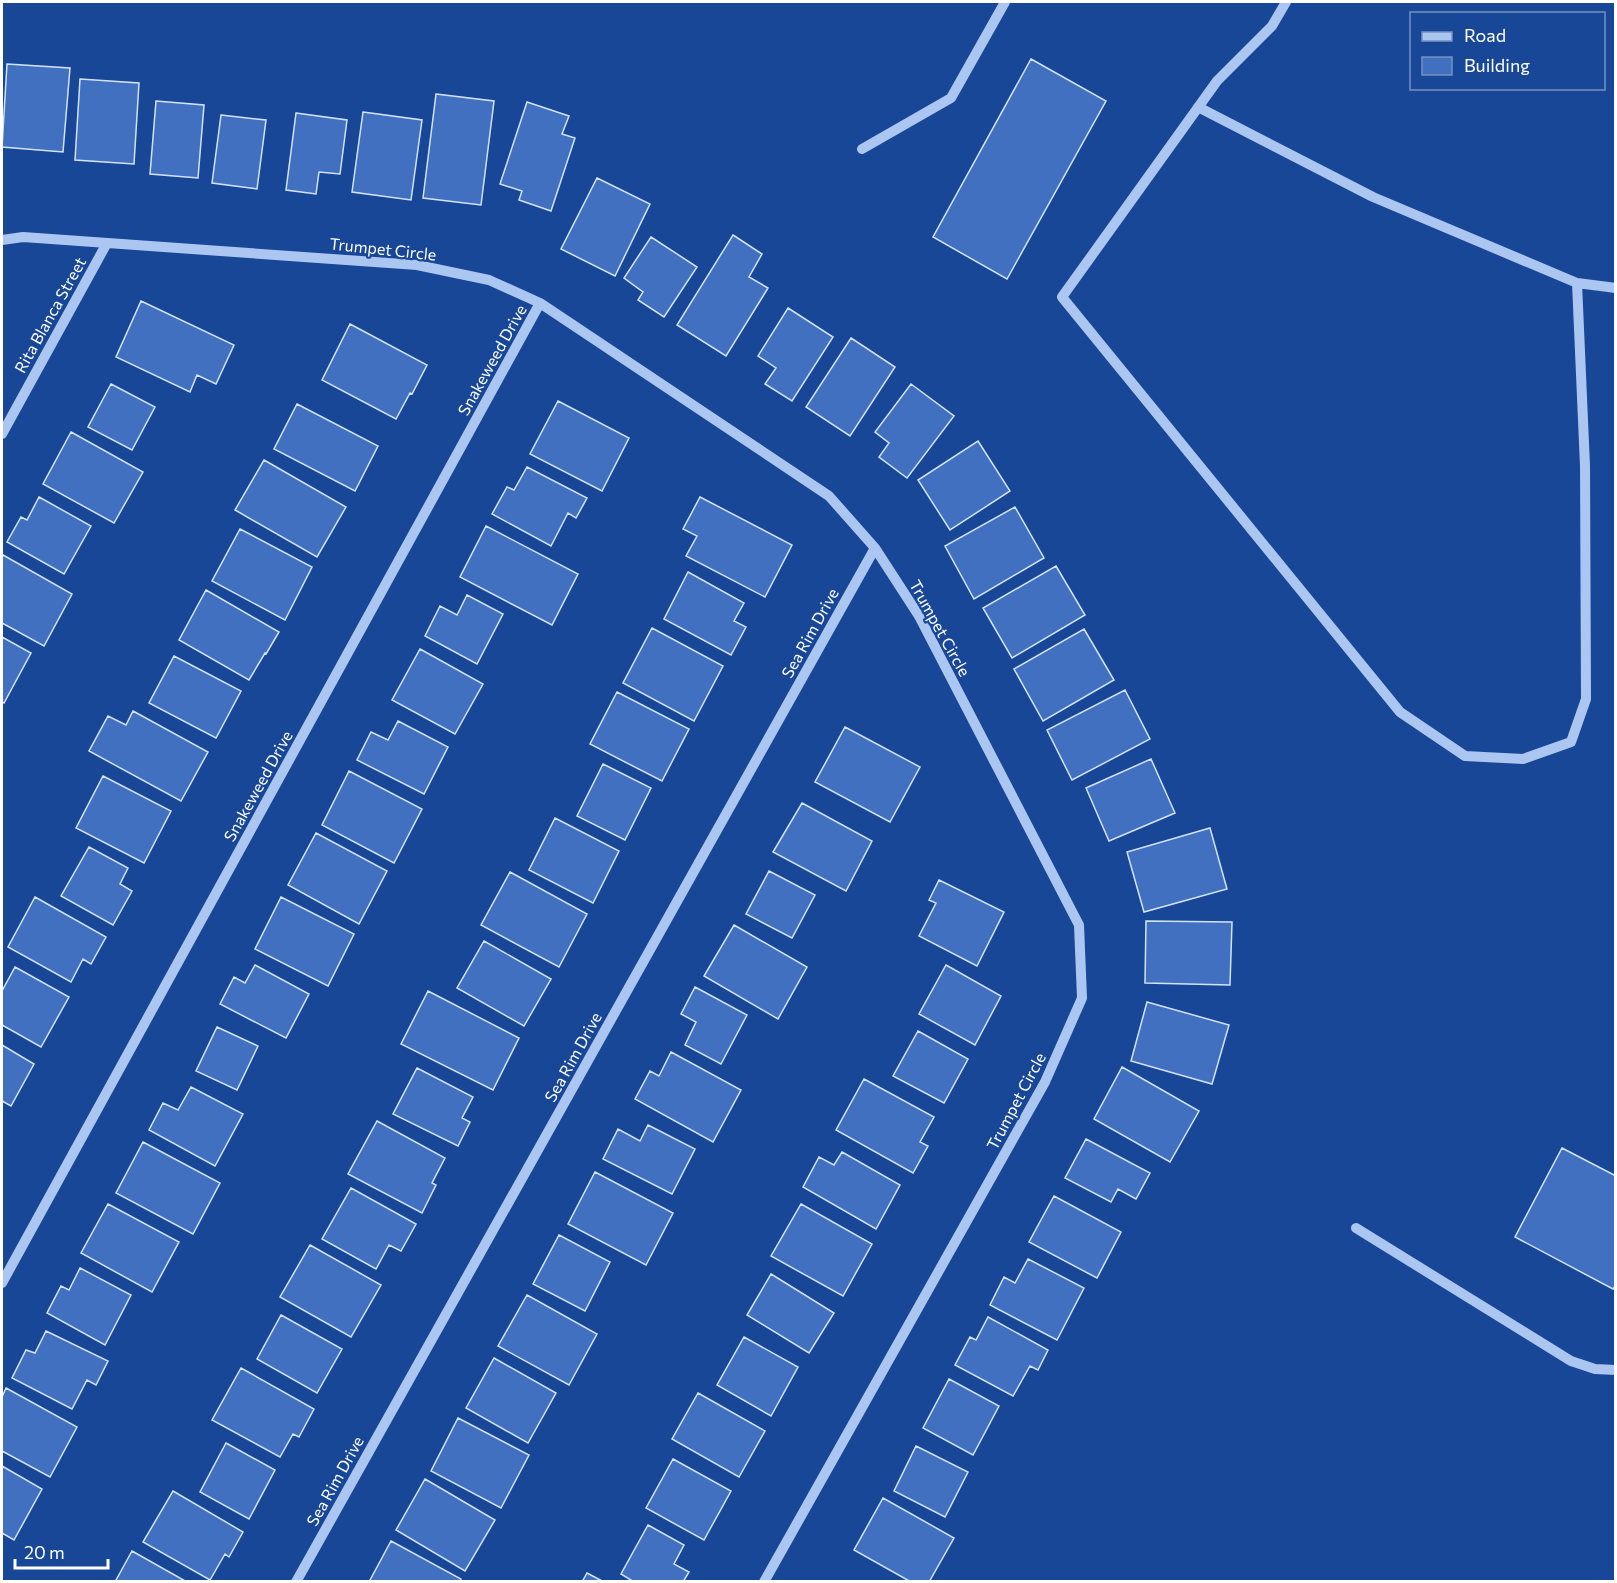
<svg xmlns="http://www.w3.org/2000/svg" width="1617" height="1583" font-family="Commissioner,sans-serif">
<rect width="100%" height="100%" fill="#184798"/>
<path fill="#4070bf" stroke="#d3e3fc" stroke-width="1.5" d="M1031 59 1106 101 1007 279 933 237Z
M7 64 70 68 63 152 2 147Z
M80 79 139 83 134 164 75 160Z
M436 94 494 101 481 205 423 198Z
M156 101 204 105 198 178 150 174Z
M527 102 569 116 562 134 575 138 551 211 519 200 522 191 500 184Z
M363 112 422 120 411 200 352 192Z
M296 113 347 120 340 174 319 172 316 194 286 190Z
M221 115 266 120 257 189 212 183Z
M597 178 650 204 615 276 561 249Z
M733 235 762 254 749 277 768 288 726 356 677 325Z
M651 237 697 267 664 317 638 300 643 292 624 278Z
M141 301 234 345 216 384 197 375 190 392 116 357Z
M788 308 833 337 792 401 765 384 776 368 758 356Z
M350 324 427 365 412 394 410 393 396 419 322 380Z
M851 338 895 367 850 436 806 407Z
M111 384 155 407 132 450 88 427Z
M911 384 954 416 907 478 879 457 889 443 875 432Z
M558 401 629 438 602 491 530 454Z
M297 404 378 446 355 491 274 449Z
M71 432 143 472 114 523 43 484Z
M978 441 1010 491 950 530 918 480Z
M264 460 346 507 317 557 235 510Z
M527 467 587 498 576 518 568 513 551 546 492 514 507 487 514 490Z
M39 497 91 526 64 574 7 542 21 517 27 520Z
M700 497 792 545 765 597 686 556 697 536 683 529Z
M1015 507 1044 558 974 599 945 546Z
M486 526 578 574 552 625 460 577Z
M240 529 312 567 285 620 212 581Z
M3 555 72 594 44 646 2 623V558Z
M1056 566 1085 615 1012 658 983 608Z
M688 572 744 603 734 621 746 627 731 655 664 619Z
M206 590 279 632 266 654 265 653 249 680 179 640Z
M467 595 503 614 477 664 425 636 440 606 457 615Z
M652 628 723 666 694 721 623 683Z
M1084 629 1114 680 1043 721 1014 669Z
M2 637 31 653 4 703 2 702Z
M420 649 483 684 455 734 392 700Z
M174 656 241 691 216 738 149 703Z
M1125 690 1150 739 1072 780 1047 730Z
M617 692 689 729 662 781 590 744Z
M133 711 208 752 181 801 89 751 108 716 126 725Z
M398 721 448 747 424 794 357 760 371 732 388 740Z
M845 727 920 767 890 822 815 782Z
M1151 759 1175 813 1109 841 1086 788Z
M603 764 651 788 625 840 577 816Z
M349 771 422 809 394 863 322 825Z
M103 776 171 811 144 863 76 828Z
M802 803 872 841 846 891 773 852Z
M555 818 619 851 593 903 529 870Z
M1210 828 1227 889 1144 912 1127 852Z
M316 833 387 871 359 924 288 885Z
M89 847 128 868 120 884 132 891 113 925 61 896Z
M769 871 815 895 792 938 746 914Z
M510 872 587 914 559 967 481 925Z
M939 880 1004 912 977 966 919 936 936 903 929 900Z
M35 897 106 937 91 964 83 959 71 982 8 947Z
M281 897 354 934 328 986 255 949Z
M1146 921 1232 922 1230 985 1145 983Z
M734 925 807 967 778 1019 704 976Z
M484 941 551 979 524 1026 457 988Z
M255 965 309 994 286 1038 220 1004 234 977 245 983Z
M946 965 1001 996 975 1045 919 1014Z
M15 967 69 997 41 1047 2 1025V991Z
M695 987 747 1015 721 1064 685 1045 696 1022 681 1014Z
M428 991 519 1038 493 1090 401 1044Z
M1147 1002 1229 1025 1212 1084 1131 1061Z
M217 1027 258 1046 237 1090 196 1071Z
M918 1031 968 1059 944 1103 893 1076Z
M2 1045 34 1064 11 1106 2 1101Z
M671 1052 741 1090 713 1142 635 1099 650 1071 659 1076Z
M1122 1067 1199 1111 1170 1162 1094 1119Z
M417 1068 473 1097 462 1118 470 1122 458 1146 393 1114Z
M864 1079 934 1117 920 1142 928 1146 913 1173 836 1130Z
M191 1087 243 1114 215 1166 149 1130 163 1103 178 1110Z
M377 1121 445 1158 432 1183 436 1185 422 1213 348 1174Z
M648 1125 695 1149 672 1194 603 1159 618 1129 640 1141Z
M1086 1139 1150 1173 1136 1199 1118 1189 1111 1202 1065 1178Z
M143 1142 220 1183 193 1234 116 1193Z
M1562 1148 1616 1176V1285L1613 1289 1515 1237Z
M842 1152 900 1185 876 1229 803 1187 819 1157 834 1165Z
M595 1172 673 1213 646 1265 568 1224Z
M351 1188 416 1224 401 1251 389 1245 376 1269 322 1239Z
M1054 1196 1121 1232 1097 1278 1029 1242Z
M108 1204 179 1242 152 1292 81 1253Z
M801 1204 872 1244 843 1296 771 1256Z
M559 1235 610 1262 585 1311 533 1284Z
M310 1245 381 1285 351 1337 280 1297Z
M1028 1259 1084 1288 1057 1340 990 1305 1004 1277 1015 1283Z
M80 1268 131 1295 105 1345 47 1313 61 1286 69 1290Z
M771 1274 834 1313 809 1353 747 1315Z
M527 1295 597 1334 569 1385 498 1346Z
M281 1315 342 1349 317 1393 257 1359Z
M988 1317 1048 1350 1038 1370 1030 1366 1013 1396 955 1365 970 1337 976 1340Z
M46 1331 108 1361 96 1385 87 1380 72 1409 12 1378 26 1350 35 1353Z
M744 1337 798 1367 771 1416 717 1385Z
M494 1358 556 1393 528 1443 466 1408Z
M241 1368 314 1409 299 1437 293 1434 280 1457 212 1420Z
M949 1379 999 1406 973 1455 923 1428Z
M6 1388 77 1427 50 1477 2 1451V1397Z
M698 1393 765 1431 739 1477 672 1439Z
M458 1418 529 1455 501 1508 431 1471Z
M226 1443 275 1470 249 1519 200 1492Z
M916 1446 968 1472 945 1517 894 1491Z
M673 1459 731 1491 704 1540 646 1508Z
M2 1466 42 1489 14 1540 2 1533Z
M425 1479 495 1520 465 1571 396 1530Z
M173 1491 243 1532 229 1557 225 1554 210 1580 143 1542Z
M883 1498 954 1538 929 1582H911L854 1550Z
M648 1525 684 1545 674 1564 689 1572 683 1582H634L621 1574Z
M391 1541 461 1579 460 1582H369Z
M132 1551 187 1582H115Z
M587 1573 604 1582H582Z"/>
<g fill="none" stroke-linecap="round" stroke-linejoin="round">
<path stroke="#abc6f1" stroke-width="10" d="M1286 2 1272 26 1217 81 1062 297 1400 712 1465 756 1523 759 1571 742 1586 699 1585 466 1577 283
M1198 107 1373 197 1577 283 1616 288
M862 149 951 98 1005 2
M2 240 23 237 417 265 489 280 540 303 829 496 875 548 919 616 1079 925 1082 998 1045 1082 764 1582
M2 434 107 243
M1356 1228 1571 1361 1595 1369 1616 1370
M2 1283 540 303
M296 1582 875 548"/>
</g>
<g text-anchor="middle" stroke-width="4.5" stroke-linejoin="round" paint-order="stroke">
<g font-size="16" fill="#fff" stroke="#184798">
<text transform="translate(383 249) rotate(6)" y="6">Trumpet Circle</text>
<text transform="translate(50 315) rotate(-61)" y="6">Rita Blanca Street</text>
<text transform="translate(492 360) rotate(-61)" y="6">Snakeweed Drive</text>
<text transform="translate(940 628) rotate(61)" y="6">Trumpet Circle</text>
<text transform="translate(810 633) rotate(-61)" y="6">Sea Rim Drive</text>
<text transform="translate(258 786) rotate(-61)" y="6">Snakeweed Drive</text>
<text transform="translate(573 1057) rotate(-61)" y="6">Sea Rim Drive</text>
<text transform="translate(1016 1101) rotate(-62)" y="6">Trumpet Circle</text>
<text transform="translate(335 1481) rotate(-61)" y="6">Sea Rim Drive</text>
</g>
</g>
<rect width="1617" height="1583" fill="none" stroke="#ffffff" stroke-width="6"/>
<rect x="1410" y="12" width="195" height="78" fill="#184798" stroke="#7491c1" stroke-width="1.5"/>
<rect x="1422" y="32" width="30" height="9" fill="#abc6f1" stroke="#7491c1" stroke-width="1.5"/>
<text x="1464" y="42" font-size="18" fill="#ffffff">Road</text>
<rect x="1422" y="57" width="30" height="18" fill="#4070bf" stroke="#7491c1" stroke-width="1.5"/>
<text x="1464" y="72" font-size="18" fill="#ffffff">Building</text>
<path d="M15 1559v9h93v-9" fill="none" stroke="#ffffff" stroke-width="3"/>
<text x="24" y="1559" font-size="18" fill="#ffffff" stroke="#184798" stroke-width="4.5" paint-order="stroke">20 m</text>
</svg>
